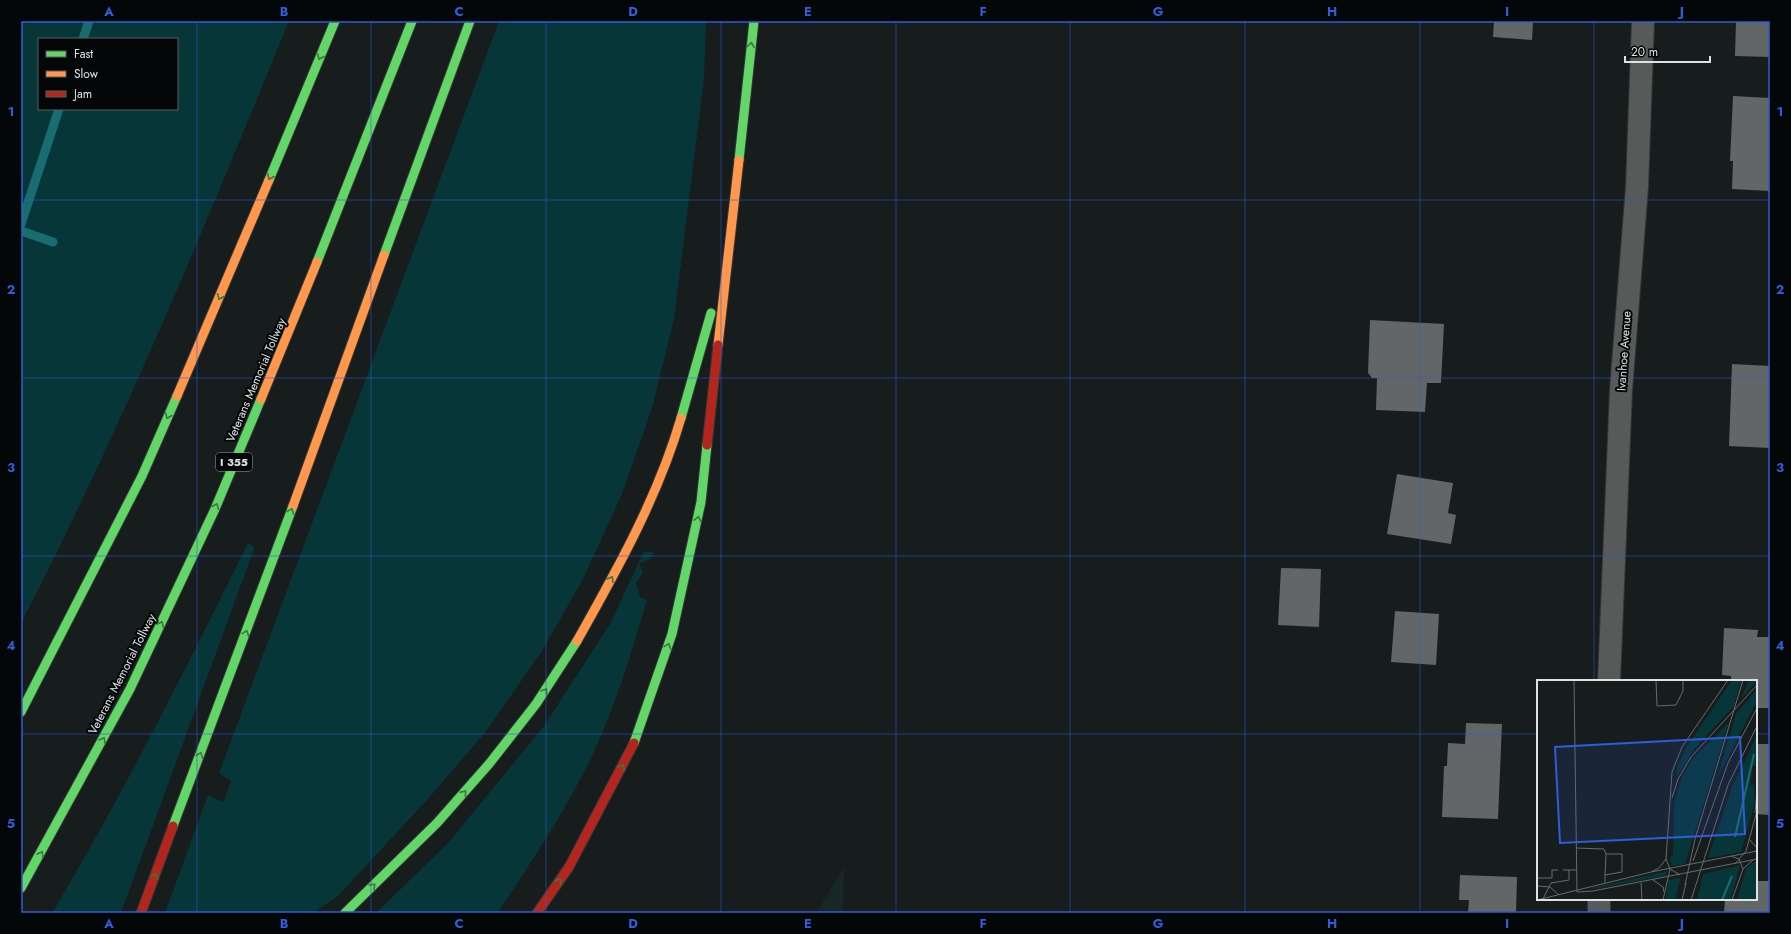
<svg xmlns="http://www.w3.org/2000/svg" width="1791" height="934" font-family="Jost,sans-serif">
<rect width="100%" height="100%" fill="#171c1c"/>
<path fill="#172627" d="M844 867 843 913H816Z"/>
<path fill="#073638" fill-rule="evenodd" d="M21 21H289C206 224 122 428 21 623ZM39 39H177V109H39Z
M499 21H706L704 79 674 319 652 408 622 494 582 581 542 651 484 734 426 801 338 896 313 913H165L208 795 223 802 231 781 219 773Z
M248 543 252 545 254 549 121 913H52C124 793 186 668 248 543Z
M644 551 654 553 650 559 639 564 643 572 636 583 640 597 647 600C630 658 612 719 583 774 558 822 528 868 497 913H376L448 843 544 726 610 624Z"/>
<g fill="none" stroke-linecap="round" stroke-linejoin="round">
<path stroke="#196d71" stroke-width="9" d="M83 39 89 21
M21 224 59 109
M21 231 53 242"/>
</g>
<path fill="#626666" d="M1494 21H1533L1532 40 1493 37Z
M1736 21H1770V57L1735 56Z
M1733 96 1770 98 1769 191 1732 189 1733 161H1730Z
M1370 320 1444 324 1441 383H1427L1425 412 1376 410 1377 378H1372L1368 373Z
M1732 364 1770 366V448L1729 446Z
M1397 474 1453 483 1448 513 1456 515 1451 544 1387 534Z
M1281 568 1321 569 1319 627 1278 625Z
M1395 611 1439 614 1436 665 1391 662Z
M1724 628 1758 630 1757 637H1770V708H1756V681H1731V676L1722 675Z
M1466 723 1502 724 1498 819 1442 817 1444 766H1447L1448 743 1465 744Z
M1756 744H1770V815L1756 814Z
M1460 875 1517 877 1516 913H1468L1469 900H1459Z
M1756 881H1770V913H1724L1725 899H1756Z"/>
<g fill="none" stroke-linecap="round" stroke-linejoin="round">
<defs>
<path id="street" d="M1609 681 1621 390 1637 187 1643 21
M1599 913V899"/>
<path id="fast" d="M739 160 754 21
M269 180 335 21
M384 255 470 21
M317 262 412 21
M681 418 711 313
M21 712 142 476 177 396
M634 743 672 634 701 502 707 445
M173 826 293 506
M21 888 130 689 215 509 261 399
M345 913 437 823 489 764 536 704 577 641"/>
<path id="slow" d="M718 345 739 160
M177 396 269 180
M261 399 317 262
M293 506 384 255
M577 641C617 570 658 497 681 418"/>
<path id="jam" d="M707 445 718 345
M141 913 173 826
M537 913 569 867 634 743"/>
</defs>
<use href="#street" stroke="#343737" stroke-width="24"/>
<use href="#fast" stroke="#343737" stroke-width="11"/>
<use href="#slow" stroke="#343737" stroke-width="11"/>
<use href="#jam" stroke="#343737" stroke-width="11"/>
<use href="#street" stroke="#585959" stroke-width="22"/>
<use href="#fast" stroke="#63d668" stroke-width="9"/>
<use href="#slow" stroke="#ff974d" stroke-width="9"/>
<use href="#jam" stroke="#b3261e" stroke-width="9"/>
</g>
<defs><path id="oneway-chevron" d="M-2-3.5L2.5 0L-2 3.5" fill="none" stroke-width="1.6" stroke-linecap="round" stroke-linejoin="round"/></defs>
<g stroke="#38793c">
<use href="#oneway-chevron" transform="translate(751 45) rotate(-83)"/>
<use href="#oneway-chevron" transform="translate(320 57) rotate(113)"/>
<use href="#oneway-chevron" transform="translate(270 177) rotate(113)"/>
<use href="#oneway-chevron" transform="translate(220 297) rotate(113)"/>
<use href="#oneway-chevron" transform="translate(168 416) rotate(113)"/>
<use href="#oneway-chevron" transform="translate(216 506) rotate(-67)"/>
<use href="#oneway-chevron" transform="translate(291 511) rotate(-70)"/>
<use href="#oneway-chevron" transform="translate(698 519) rotate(-78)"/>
<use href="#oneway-chevron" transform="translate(611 579) rotate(-61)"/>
<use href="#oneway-chevron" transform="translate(161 624) rotate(-65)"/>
<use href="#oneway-chevron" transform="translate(246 633) rotate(-70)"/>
<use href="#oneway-chevron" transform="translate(668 646) rotate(-70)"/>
<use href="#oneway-chevron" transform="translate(545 691) rotate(-56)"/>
<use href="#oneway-chevron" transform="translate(103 740) rotate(-61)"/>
<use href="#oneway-chevron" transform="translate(200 755) rotate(-70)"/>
<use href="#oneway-chevron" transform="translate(622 767) rotate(-62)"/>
<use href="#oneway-chevron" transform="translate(464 793) rotate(-49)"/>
<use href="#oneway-chevron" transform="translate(41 854) rotate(-61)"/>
<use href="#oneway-chevron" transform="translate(155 876) rotate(-70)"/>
<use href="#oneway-chevron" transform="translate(559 881) rotate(-55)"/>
<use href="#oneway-chevron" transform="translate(373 886) rotate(-44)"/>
</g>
<path fill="none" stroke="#305dd9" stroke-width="1" stroke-opacity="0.55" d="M197 21V913M371 21V913M546 21V913M721 21V913M896 21V913M1070 21V913M1245 21V913M1420 21V913M1594 21V681M21 200H1770M21 378H1770M21 556H1770M21 734H1538M1756 734H1770M1594 899V913"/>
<g text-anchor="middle" stroke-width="4" stroke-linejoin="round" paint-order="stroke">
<rect fill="#040707" stroke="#9ca1a1" stroke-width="1" x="216" y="453" width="36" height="18" rx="3"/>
<g font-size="11" font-weight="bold" fill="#dde3e3">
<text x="234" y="466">I 355</text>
</g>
<g font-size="12" fill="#dde3e3" stroke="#040707">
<text transform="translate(1624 351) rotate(-86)" y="4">Ivanhoe Avenue</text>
<text transform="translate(256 380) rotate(-67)" y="4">Veterans Memorial Tollway</text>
<text transform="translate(122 674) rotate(-63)" y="4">Veterans Memorial Tollway</text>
</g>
</g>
<g transform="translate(1537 680)">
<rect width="220" height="220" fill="#171c1c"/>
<path d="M195 0H204L197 26 157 69 140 97V88L149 68ZM212 0 220 1 204 19 209 7ZM220 9V21L180 99 199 34ZM192 42 148 184 135 186 133 178 136 175 137 124 145 97 154 81ZM220 55V81L219 86H216L213 105H216L217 101 218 123 204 172 171 178 195 107ZM217 182H220V216L218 220H200L209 189ZM203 185 194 220H160L166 194ZM131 191 128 196 56 209 55 208ZM144 197 138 220H129L131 200Z" fill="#073638"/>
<path fill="none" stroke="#196d71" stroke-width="2" d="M198 157 217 74M185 220 195 196"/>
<path fill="none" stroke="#666c6c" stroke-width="1" d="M37 0 40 212M119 0 120 26 139 25 146 11V0M135 118 141 99 154 77 220 5M218 133 220 110M212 159 220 168M39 168 67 169 69 174M194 176 202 179 206 189M156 181 191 83 220 28M198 184 209 171 220 131M26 190H39M114 192 122 188 129 179M143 195 133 189 129 179 135 92 145 67 191 0M0 198H15V190H21M116 200 126 207 127 212M68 203V195L69 174H85V192L68 195M104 203 105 220M148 205 158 159 206 0M0 206 13 207 22 215M40 212 56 211 220 179M6 219 14 203 32 200V190M0 220 114 192 220 171M126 220 133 189M145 220 149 203M154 220 191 105 220 46M195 220 206 189 216 180"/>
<path fill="#305dd9" fill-opacity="0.15" stroke="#305dd9" stroke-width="2" d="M203 57 208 154 23 163 18 67Z"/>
<rect width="220" height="220" fill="none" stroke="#dde3e3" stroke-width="2"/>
</g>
<rect width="1791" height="934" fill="none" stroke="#040707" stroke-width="44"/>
<rect x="38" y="38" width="140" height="72" fill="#040707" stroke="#5b5f5f"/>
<rect x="46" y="51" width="20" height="6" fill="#63d668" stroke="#5b5f5f"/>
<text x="74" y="58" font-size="12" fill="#dde3e3">Fast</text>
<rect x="46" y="71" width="20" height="6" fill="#ff974d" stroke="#5b5f5f"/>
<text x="74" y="78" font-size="12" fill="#dde3e3">Slow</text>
<rect x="46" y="91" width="20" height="6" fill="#b3261e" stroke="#5b5f5f"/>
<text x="74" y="98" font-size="12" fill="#dde3e3">Jam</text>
<path d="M1625 56v6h85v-6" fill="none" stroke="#dde3e3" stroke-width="2"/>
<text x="1631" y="56" font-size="12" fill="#dde3e3" stroke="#040707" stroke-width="3" paint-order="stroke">20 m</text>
<rect x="22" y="22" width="1747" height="890" fill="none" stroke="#305dd9" stroke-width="1.5"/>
<g font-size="13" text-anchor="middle" font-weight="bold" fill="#305dd9">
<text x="109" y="16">A</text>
<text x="284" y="16">B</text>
<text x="459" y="16">C</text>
<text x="633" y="16">D</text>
<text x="808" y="16">E</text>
<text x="983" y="16">F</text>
<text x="1158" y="16">G</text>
<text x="1332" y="16">H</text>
<text x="1507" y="16">I</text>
<text x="1682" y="16">J</text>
<text x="11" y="116">1</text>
<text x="1780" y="116">1</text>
<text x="11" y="294">2</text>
<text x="1780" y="294">2</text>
<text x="11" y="472">3</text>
<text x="1780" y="472">3</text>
<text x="11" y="650">4</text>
<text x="1780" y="650">4</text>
<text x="11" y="828">5</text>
<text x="1780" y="828">5</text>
<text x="109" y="928">A</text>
<text x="284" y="928">B</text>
<text x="459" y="928">C</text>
<text x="633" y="928">D</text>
<text x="808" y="928">E</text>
<text x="983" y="928">F</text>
<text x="1158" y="928">G</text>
<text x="1332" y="928">H</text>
<text x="1507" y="928">I</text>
<text x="1682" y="928">J</text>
</g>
</svg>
